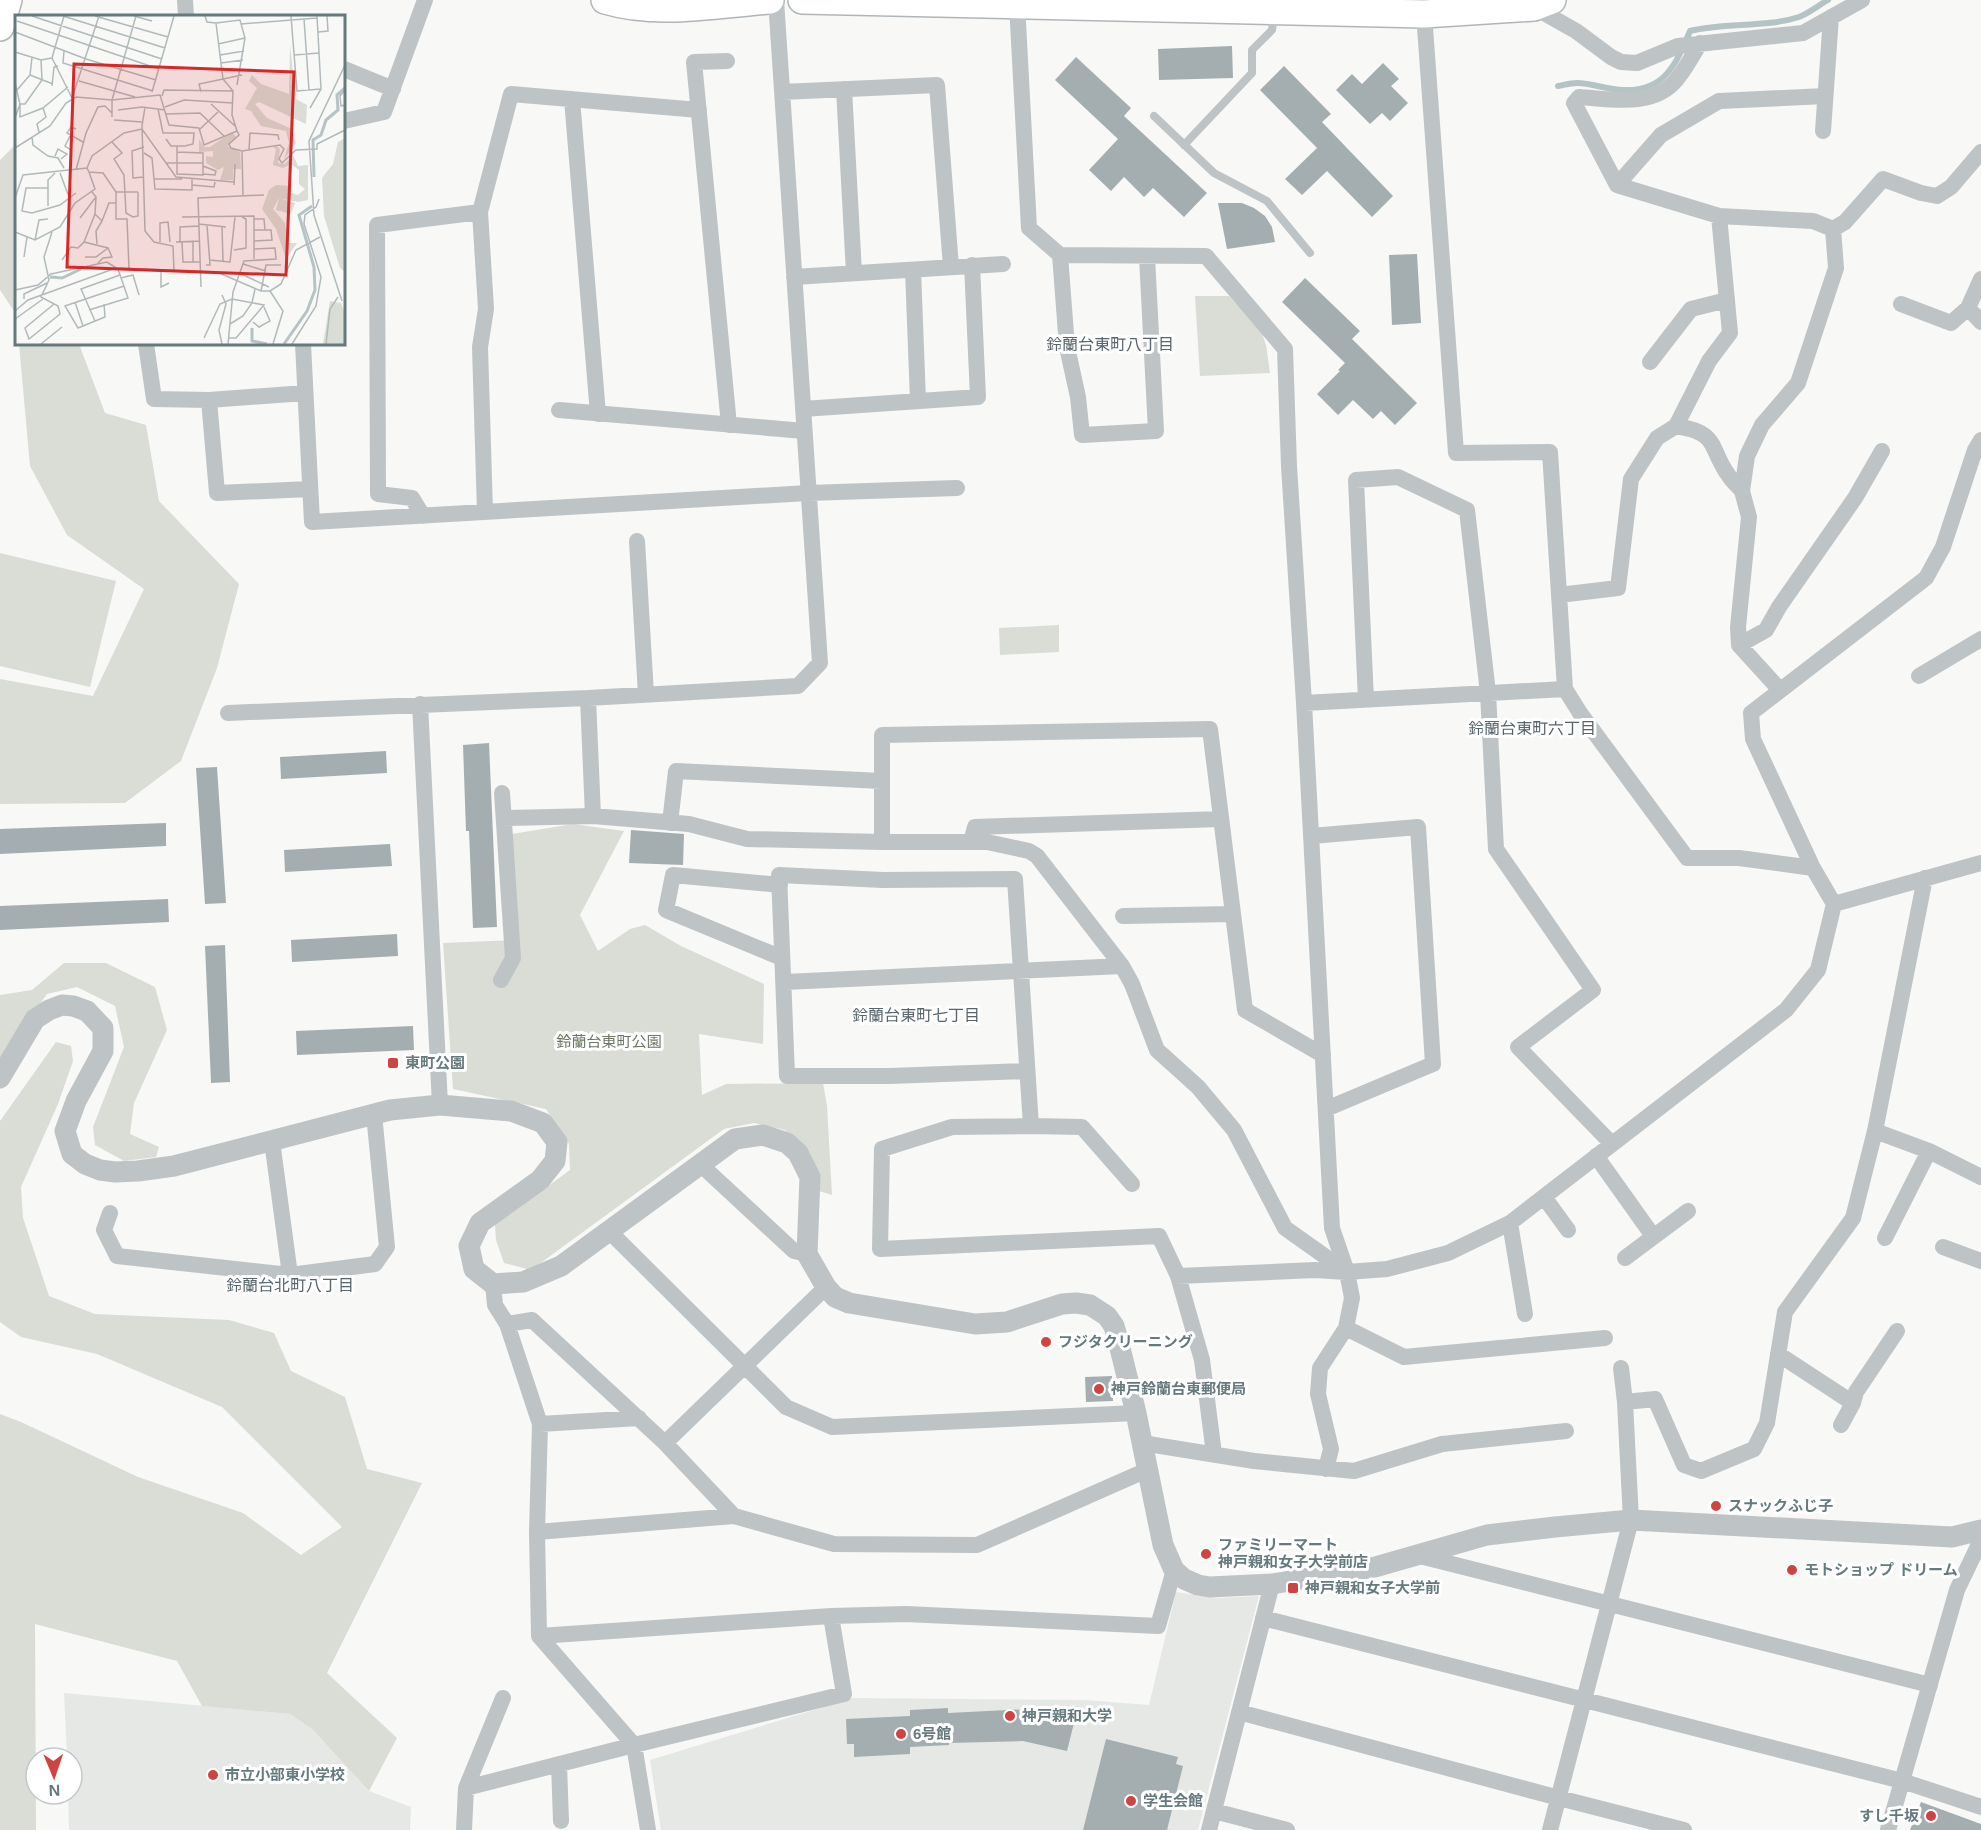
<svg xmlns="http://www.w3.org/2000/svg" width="1981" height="1830" font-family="Helvetica,'Noto Sans JP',sans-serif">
<rect width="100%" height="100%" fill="#f8f8f6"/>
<path fill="#e6e8e6" d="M1176 1592 1217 1598 1259 1596 1198 1830H661L650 1760 853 1698 1085 1700 1149 1705Z
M64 1693 290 1714 313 1730 369 1791 411 1807 410 1830H69L68 1794H72V1758H67Z"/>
<path fill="#d9ddd6" d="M13 147 16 149V314L0 290V160Z
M1195 296H1229L1262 333 1266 345 1270 373 1200 376Z
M19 344H79L105 413 146 425 159 501 239 584 217 668 181 761 125 803 0 804V679L93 696 144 589 67 535 30 466Z
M0 553 116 581 90 687 0 666Z
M1059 625V652L1000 655 999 628Z
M573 824 624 831 580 915 598 951 630 929 645 925 681 946 764 984 763 1044 699 1034 702 1095 726 1084 823 1083 827 1106 832 1195 819 1191 810 1153 785 1130 754 1123 724 1129 531 1270 504 1263 496 1240 495 1225 570 1170 569 1144 546 1109 453 1089 443 943 518 940 512 834Z
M64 963H106L155 987 167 1030 134 1103 130 1134 159 1147 156 1157 124 1161 95 1145 93 1127 124 1047 115 1006 77 987 47 994 0 1059V995L32 990Z
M56 1042 71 1046 73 1061 58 1104 21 1187 23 1218 49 1296 95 1314 229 1320 274 1333 291 1371 345 1397 367 1469 422 1483 327 1673 397 1738 369 1791 313 1730 290 1714 202 1706 177 1661 35 1624 36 1830H0V1414L21 1422 138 1477 243 1513 301 1555 342 1527 222 1407 97 1354 21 1337 0 1322V1121Z"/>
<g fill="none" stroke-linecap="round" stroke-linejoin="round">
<path stroke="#b6c3c5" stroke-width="6" d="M1558 86C1564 85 1571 83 1577 83 1592 83 1608 90 1623 90 1665 92 1676 64 1690 31 1725 22 1765 28 1799 17 1809 13 1819 5 1828 0"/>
</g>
<path fill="#a4aeb0" d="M1232 46 1233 78 1159 80 1158 49Z
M1076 57 1131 108 1124 116 1207 193 1184 217 1153 188 1144 197 1124 177 1111 191 1089 170 1118 139 1055 80Z
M1383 63 1399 79 1391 86 1408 103 1390 121 1382 113 1370 124 1336 90 1352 74 1362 84Z
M1284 66 1331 114 1322 122 1393 196 1372 217 1327 171 1302 195 1285 179 1317 148 1260 90Z
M1218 203H1242L1254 208 1265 216 1272 227 1275 242 1227 249Z
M1417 254 1421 323 1392 325 1389 255Z
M1305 278 1360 331 1352 339 1417 403 1395 425 1381 411 1373 419 1353 400 1338 415 1317 394 1340 371 1338 370 1345 363 1282 302Z
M489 743 497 927 473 928 469 831H466L463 745Z
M386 751 387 773 281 779 280 757Z
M217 767 226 903 205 904 196 768Z
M166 823V846L0 854V829Z
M631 830 684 834 683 865 629 863Z
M390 844 392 866 285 872 284 850Z
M168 899 169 922 0 930V906Z
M397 934 398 956 292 962 291 940Z
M225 945 230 1082 211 1083 205 946Z
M413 1026 414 1050 297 1055 296 1031Z
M1112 1376 1113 1401 1086 1402 1085 1377Z
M948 1708V1713L1030 1709 1075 1719 1067 1751 1023 1741 949 1743V1745L910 1747V1754L854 1757V1744H847L846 1719 910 1716V1710Z
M1106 1739 1178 1757 1176 1764 1183 1766 1167 1830H1083Z
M1921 1802 1981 1824V1830H1910Z"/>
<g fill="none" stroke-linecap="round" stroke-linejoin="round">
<defs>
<path id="primary" d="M605 0C658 16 716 4 770 0
M802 0 1424 14 1534 7 1552 0
M0 27 8 0"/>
</defs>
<use href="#primary" stroke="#b0b6b8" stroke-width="30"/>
<path stroke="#bec3c5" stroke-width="8" d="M1154 116 1214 173 1267 201 1310 253
M1184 145 1252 73V50L1272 30 1274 14"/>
<path stroke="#bec3c5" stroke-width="16" d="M185 0 186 16
M1017 4 1029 228 1060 255 1206 256 1285 349 1289 466 1304 703 1332 1228 1347 1272 1352 1298 1346 1328 1320 1368 1318 1394 1331 1449 1326 1469
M1530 5 1576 31 1611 57 1621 62 1637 63 1678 46 1803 33 1862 0
M1700 43C1693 55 1686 68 1677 79 1654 108 1612 99 1579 97L1574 103 1617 185 1719 216 1813 221 1833 229
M727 61 694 62 729 425
M344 69 393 89
M844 89 854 273
M782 92 937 85 951 267
M572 99 598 414
M344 121 384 112 425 0
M1823 131 1831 17
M1617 185 1661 135 1719 101 1825 96
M1833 229 1845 222 1883 179 1921 193 1937 196 1951 187 1981 152
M1060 255 1067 347 1078 397 1082 435 1156 431 1147 257
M913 270 918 401
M794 277 1003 264
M1901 304 1951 323 1968 308 1981 279
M1968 308 1981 322
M146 344 154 399 209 400 305 393
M303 344 312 522 808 493 957 488
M1650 362 1691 309 1727 300
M209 400 217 493 310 489
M803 409 978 397 972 265
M559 410 804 431
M1676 426 1709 361 1730 333 1719 216
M485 512 480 347 486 309 480 212 511 94 699 110
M423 516 412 498 378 494 377 225 480 212
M637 541 646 695
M1559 595 1618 588 1631 479 1657 438 1676 426C1721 433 1708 448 1729 476 1733 482 1738 486 1742 491
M1739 645 1766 630 1779 607 1855 498 1882 451
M1919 676 1981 639
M1780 690 1739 645 1738 627 1749 517 1742 491 1747 456 1762 425 1798 383 1836 268 1833 229
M588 698 593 816
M1366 700 1356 480 1398 477 1467 510 1488 693 1496 849 1593 990 1518 1047 1612 1144
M1304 703 1565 689
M420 704 440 1105
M228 713 588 698 798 686 820 663 776 0
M504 818 593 816 689 824 747 839 882 842H987L1029 851 1037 856 1122 966 1132 984 1157 1050 1198 1087 1234 1130 1285 1228 1347 1272 1387 1269 1448 1253 1510 1223 1786 1010 1818 970 1834 904 1813 868 1739 858H1687L1580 713 1565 689 1550 452 1456 453 1424 14
M670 823 676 771 882 781
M1311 836 1418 827 1433 1064 1326 1109
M882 842V735L1210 729 1245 1010 1323 1055
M971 842 975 827 1221 819
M1813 868 1753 739 1751 713 1926 578 1943 547 1975 450 1981 440
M780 885 673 875 666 910 782 958
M1834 904 1981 863
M1123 916 1233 914
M501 980 513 958 502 793
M785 982 1122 966
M1027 1071 890 1076H787L779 875 883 880 1015 879 1031 1126
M1875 1131 1929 1151 1981 1177
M272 1141 290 1275
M1596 1156 1653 1236
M700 1164 794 1251 807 1254
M1132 1184 1082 1127 1031 1126 952 1127 882 1149 880 1249 1159 1236 1178 1276 1202 1360 1214 1454
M1544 1197 1568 1230
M110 1213 104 1230 117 1256 290 1275 375 1264 387 1247 374 1114
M1510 1223 1525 1314
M609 1231 786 1407 832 1427 1136 1413
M1885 1238 1929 1151
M1943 1247 1981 1261
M1625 1258 1688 1211
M1178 1276 1315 1270 1346 1272
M493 1284 495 1305 507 1324 540 1424 537 1532 539 1636 634 1745 648 1830
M507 1324 532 1320 665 1443 734 1516
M1346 1328 1404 1357 1605 1338
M1778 1354 1853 1403
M1625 1402 1655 1399 1684 1465 1701 1471 1754 1449 1767 1423 1785 1312 1853 1218 1875 1131 1925 878
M540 1424 639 1418
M1841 1425 1853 1403 1856 1392 1897 1331
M665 1443 826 1287
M1142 1443 1254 1461 1354 1471 1442 1444 1566 1431
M537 1532 734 1516 834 1544 977 1545 1147 1470
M1416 1555 1930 1685
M1263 1618 1902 1781 1981 1807
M539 1636 831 1616 906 1614 1158 1626 1174 1570
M1239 1712 1559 1798 1684 1830
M559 1764 561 1821
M466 1788 634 1745 844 1694 831 1616
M1214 1811 1287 1830
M464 1830 466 1788 503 1698
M1209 1830 1272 1584
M1550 1830 1631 1520 1625 1402 1621 1368
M1888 1830 1957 1590 1981 1540"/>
<path stroke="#bec3c5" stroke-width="21" d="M0 1078 35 1019 49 1010 62 1005 73 1006 87 1011 103 1028V1051L76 1101 65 1131 72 1154 85 1164 100 1170 115 1172 138 1171 174 1166 390 1110 440 1105 511 1111 543 1123 557 1142 555 1161 540 1180 480 1223 469 1246 474 1269 493 1284 523 1282 561 1266 735 1139 763 1135 787 1143 798 1153 810 1177 807 1254 826 1287 835 1297 849 1303 975 1324 1007 1322 1062 1304 1076 1303 1090 1305 1107 1316 1114 1326 1118 1340 1136 1413 1163 1545 1174 1570 1184 1579 1198 1585 1210 1587 1272 1584 1375 1567 1487 1535 1555 1527 1631 1520 1952 1537 1981 1530"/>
<use href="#primary" stroke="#fff" stroke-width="27"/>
</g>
<g fill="#cf4440" stroke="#fff" stroke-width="2">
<rect x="387" y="1057" width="12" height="12" rx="3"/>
<circle cx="1046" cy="1342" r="6"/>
<circle cx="1099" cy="1389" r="6"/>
<circle cx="1716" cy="1506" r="6"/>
<circle cx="1206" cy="1554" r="6"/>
<circle cx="1792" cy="1570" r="6"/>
<rect x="1287" y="1582" width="12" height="12" rx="3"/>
<circle cx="1010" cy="1716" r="6"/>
<circle cx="901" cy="1734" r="6"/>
<circle cx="213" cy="1775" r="6"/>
<circle cx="1131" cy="1801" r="6"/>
<circle cx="1931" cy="1816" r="6"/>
</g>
<g text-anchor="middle" stroke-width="6" stroke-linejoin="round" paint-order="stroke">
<g font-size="15" fill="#6b7665" stroke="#fff">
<text x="609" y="1047">鈴蘭台東町公園</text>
</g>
<g font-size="15" font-weight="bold" fill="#66797d" stroke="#fff" text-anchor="start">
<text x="405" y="1068">東町公園</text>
<text x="1058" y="1347">フジタクリーニング</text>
<text x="1111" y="1394">神戸鈴蘭台東郵便局</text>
<text x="1728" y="1511">スナックふじ子</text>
<text x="1218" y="1550">ファミリーマート<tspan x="1218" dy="17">神戸親和女子大学前店</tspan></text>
<text x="1804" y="1575">モトショップ ドリーム</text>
<text x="1305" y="1593">神戸親和女子大学前</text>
<text x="1022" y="1721">神戸親和大学</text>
<text x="913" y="1739">6号館</text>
<text x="225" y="1780">市立小部東小学校</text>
<text x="1143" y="1806">学生会館</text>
<text x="1919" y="1821" text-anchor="end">すし千坂</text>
</g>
<g font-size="16" fill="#58656a" stroke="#fff">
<text x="1110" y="350">鈴蘭台東町八丁目</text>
<text x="1532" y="734">鈴蘭台東町六丁目</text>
<text x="916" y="1021">鈴蘭台東町七丁目</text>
<text x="290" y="1291">鈴蘭台北町八丁目</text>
</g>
</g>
<g transform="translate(15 15)">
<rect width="330" height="330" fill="#f8f8f6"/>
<path d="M275 30 281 84 292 90 291 109 244 87 240 89 252 103 277 114 281 128 269 144 274 128 271 116 246 111 236 96 230 94 242 73 234 66 237 60 246 69 274 79ZM217 117 221 122 213 131 225 137 226 154H218V165H205L209 152 203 155 191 148V141L198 142V136L184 137V124L189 132H195ZM330 123V257L325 253 309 201 307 163 318 149 323 127ZM262 131 265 135 263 148 270 149 278 140 283 151 293 150V185L283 187 264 183 280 188 276 199 261 195 264 183 258 194 270 208 273 228H282L271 244 261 214 247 194 254 175 261 170 276 171V178L283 180 290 174 284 169V155L276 149 268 153 258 150 261 134 258 132ZM315 286 326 288 330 299V329H308Z" fill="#d9ddd6"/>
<path fill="none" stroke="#b6c3c5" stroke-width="3" d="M299 162 298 125 306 120 311 105 323 95 322 80 330 73M35 262 47 263 66 254M237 313V326L252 329M269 329 292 296 300 275 299 252 284 200 297 191"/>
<path fill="none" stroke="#b1babb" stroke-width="1.5" d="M17 1 147 44M48 1 150 33M49 1 37 43 57 83M80 1 153 22M119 1 137 6M190 1 192 7 201 8 225 5 230 23 222 70M276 1 282 76 306 74M289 4 294 75M2 6 144 54M201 8 208 64 218 76 217 100 222 116M226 9 302 3M0 17 71 44 141 65M303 17 313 16 312 1M203 29 230 23M49 36 48 48 138 76M0 37 26 45 37 43M205 40 229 36M279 40 304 38M26 45 27 65 10 89H5V102L28 93 53 72M206 48 228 45M15 60 38 69M64 66 120 82M0 68 5 89 0 103M37 71 39 52 43 51M2 75 15 60 17 42M329 76 325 81 326 91 330 90M137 77 159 1M186 77 184 69 227 60M147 81 149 75 218 76M57 83 84 1M196 89 220 111M130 92 127 111 130 216 139 227 158 231 159 255M150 92 169 85 218 88M295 93 306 74 302 1M143 94 148 118H179L178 129 170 131H156L151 124M103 95 127 92 150 95M151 99 185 98 209 121M97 102V85L121 1M99 105 127 107M61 114 56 112 52 118 68 127M185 114 203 97M24 117 22 109 31 102 28 93M55 121 50 131 56 135M17 122 18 130 33 141 43 143 49 153M97 127 107 138 99 144 109 160 111 198 118 202 123 201V177M162 131V159L188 160V138L162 137M129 132 117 136 118 163 129 162M0 133 35 111 51 88 61 82 97 85 145 80 154 110 184 113 189 130 222 116 224 120 214 129 216 133 227 136 265 130 269 134 264 144 267 148 281 135 302 134V129L330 115M234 135 235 118 263 120 264 125M227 136 228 180M129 138 137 143 140 174 177 175V163M40 141 43 134 52 139 46 144M151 148H188M61 155 71 118 83 92 90 91 97 98M45 158 54 182M188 159 200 160 201 156 188 151M139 164H167M177 170 199 172 200 167M219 170 220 149M33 173H11L7 196 17 198 45 190 61 178M101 177H123M0 183 8 160 72 153M33 191V165L40 158M80 199 87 206 94 188H101M167 202 239 201V244M65 203 81 182M239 204H249L250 215M184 209 211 212M207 212 208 246M239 215H256L257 225 239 226M0 217 20 225 45 212 60 188 80 174 74 157M37 217 29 242 34 265 26 282 43 291 45 299 14 324 10 313 39 289M20 225 24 205 33 204M178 226V247M69 227 93 233 97 242 88 243 83 248M145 227V208L153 207 155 227M161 227 184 226M165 227V212L184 211M167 227 168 247H185M82 229 81 216 87 206M219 235 231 233V204L227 202M9 242 12 222M70 242H81L93 233M47 245 56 232 63 233 69 227 80 199 81 182 77 177M194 245 215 247 220 202M228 249 251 256M191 250H195L192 210M114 253 112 204H101V177L88 158 74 157 72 153 77 141 109 118 127 114 161 162 219 167M146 255V272L154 268M224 258 254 272M106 263 118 260 124 280M186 272 183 183 249 180M0 275 23 270 36 259 92 247 103 254 113 283 74 295M246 276 251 250H266M255 276 268 296 258 329M207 280 211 289 204 315 207 329M9 284V279L32 268M327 286 299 200 294 126 330 50M60 287 68 311M89 289 90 302 63 313 50 291 109 271M0 296 13 285 101 253 202 257 246 276H255L266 269 281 235 305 222M0 304 28 284M80 306 66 274 105 260M238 307 244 312 255 306 249 292M215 309 228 301 237 288 240 274M189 323 205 289 217 284 249 290 221 323H214M26 329 47 312M213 329 218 277 229 246 261 244 260 233 239 234M277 329 301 291 306 262 289 209 290 200 301 192 304 184M311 329 315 294 323 282"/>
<path fill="#d62828" fill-opacity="0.15" stroke="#d62828" stroke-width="3" d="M59 49 279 57 271 260 52 252Z"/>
<rect width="330" height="330" fill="none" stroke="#66797d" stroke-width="3"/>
</g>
<g transform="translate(54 1776) rotate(178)"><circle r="28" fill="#ffffff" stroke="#c2c9cb" stroke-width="1.5"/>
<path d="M0-4.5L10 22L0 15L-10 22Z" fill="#cf4440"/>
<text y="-9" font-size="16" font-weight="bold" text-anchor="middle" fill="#66797d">N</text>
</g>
</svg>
